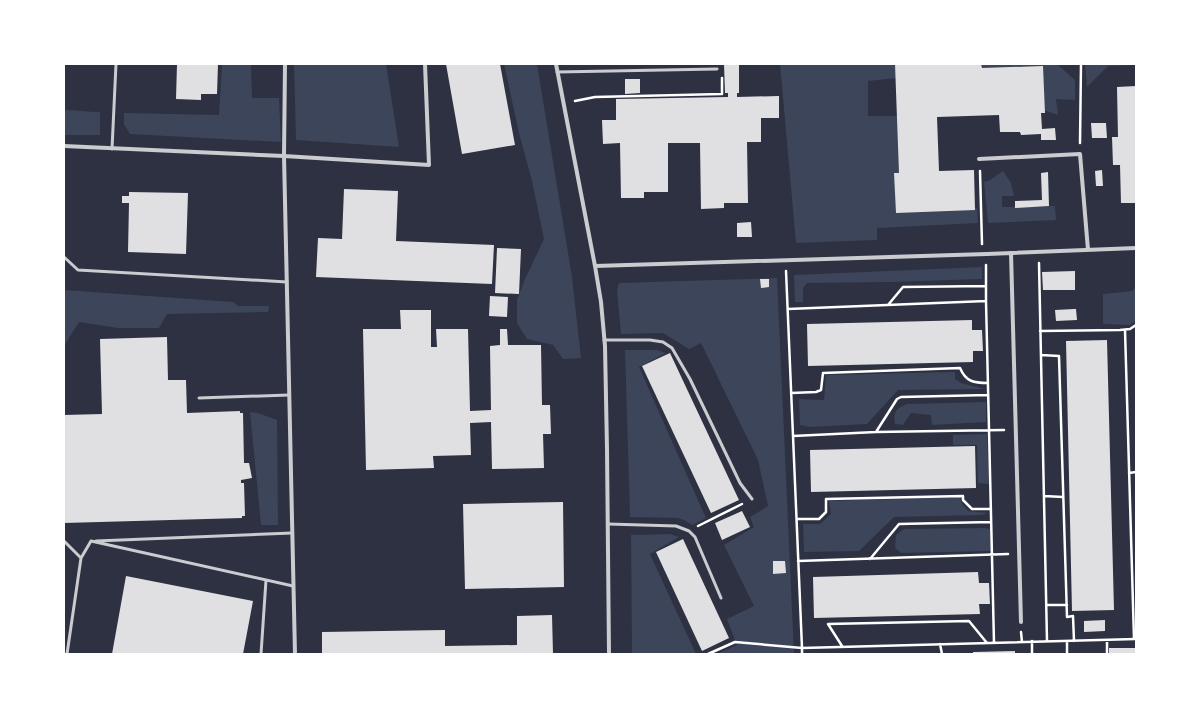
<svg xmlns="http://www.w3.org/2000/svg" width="1200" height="718" font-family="'Open Sans',sans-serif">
<rect width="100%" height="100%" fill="#2d3142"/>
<path fill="#3c4559" d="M222 64H251L252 98H279L281 142 130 134 124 124V113L219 115Z
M294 64H386L399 147 296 140Z
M504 64H537L572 277 581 358 563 359 553 345 527 339 517 323V300L525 279 544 239 532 181 519 133Z
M780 64H895L897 78 868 81V116H899L903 210 977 208 978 223 877 228V240L796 243Z
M971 64H1057L1075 80V100L1056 99 1058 115 1041 109 978 70Z
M1085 64H1136V65L1108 66 1087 87Z
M64 110C76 110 88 112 100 112V135H64Z
M1003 171 1011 183 1014 196H1002V207L1055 206 1056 220 988 223 984 182 990 180Z
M982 267V279L892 282 807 283 803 288V302H795L794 275Z
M777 278 794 654H717L737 645 727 619 754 606 724 545 754 527 750 517 768 506 758 460 701 343 689 349 663 333 621 334 617 290 619 283Z
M1136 287V321L1130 325 1103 324V294L1132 291Z
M64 290 233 302 238 306H269L268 312 167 314 159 328H118L79 322 64 346Z
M625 350H657L666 353 639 367 706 518 692 525 684 520 677 518 630 517Z
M955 372V379L961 383 985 389 898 390 867 424 810 427 800 425 799 399 824 400 826 375Z
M986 402V422L932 425 931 415 911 413 903 425 895 424C893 411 896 409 907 404Z
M250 412 258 413 277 420 278 525H261Z
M987 434 989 484 978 483 977 445H953V435Z
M960 497 962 504 968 511 988 513 982 515 894 517 859 551 804 552 803 524H820L831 514 829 501Z
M986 528 990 529 991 551 901 553 895 548 896 535 904 529Z
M670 534 679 537 650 554 696 654H632L631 535Z"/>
<path fill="#e0e0e3" d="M177 64H218L217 94H201V100L176 99Z
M446 64H500L515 145 462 154Z
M724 64H739V93H737V97L779 96V118H761V142H747L748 203H724V208L701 209 700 143H668V192H644V198H621L620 143 603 144 602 120H616V99L728 97V93H725Z
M895 64H981L982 68 1043 66 1045 113H1041L1042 129 1055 128 1056 140H1041V134L1021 135 1020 132H1000L999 115 937 117 939 171 974 170 975 210 896 213 894 173H899Z
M625 79H640V93L625 94Z
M1136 86V203H1121L1120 165H1113L1112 137H1118L1117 87Z
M1091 123H1106L1107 138H1092Z
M1102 170 1103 186H1096L1095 171Z
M1048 172 1049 206 1015 208V201L1042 200 1041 173Z
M344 189 398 191 396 241 494 245 492 284 316 277 318 238 342 239Z
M129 192 188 193 186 254 128 252 129 203H122V196H129Z
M751 222 752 237H737V223Z
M497 248 521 249 519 294 495 293Z
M1075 271V290H1043L1042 272Z
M760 279H769V287L761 288Z
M490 296 508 297 507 317 489 316Z
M1074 309H1076L1077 320 1056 321 1055 310Z
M400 310H431V347H437L436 329H468L470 411 491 410 490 346 500 345V329H507L508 345H541L542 405H550L551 434H543L544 468 492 469 491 422 470 423 471 455 433 456 434 468 366 470 363 329H401Z
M972 320V330H982L983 351H973V362L808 366 807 324Z
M167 337 168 380H186L187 413 240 411V413H243L244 463H249L252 478 241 480V483H244L245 516H242V518L64 523V415L102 414 100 339Z
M1107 340 1114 610 1072 611 1066 341Z
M670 353 739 500 711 513 642 366Z
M975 446 976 488 811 492 810 450Z
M563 502 564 587 465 589 463 504Z
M742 511 750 527 722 540 715 523Z
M683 539 729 638 702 651 656 552Z
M773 561H785L786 573 773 574Z
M978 572 979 583H989L990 604H979L980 614 814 618 813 577Z
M126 576 253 601 243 654H112Z
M552 615 553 654H322V632L445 630V646L517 645V616Z
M1105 620V631L1084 632V621Z
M1109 648H1136V654H1109Z
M1015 651V654H973V652Z"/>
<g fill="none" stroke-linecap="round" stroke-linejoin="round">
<path stroke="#fff" stroke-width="2.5" d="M575 101 595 97 722 94V78
M1080 143 1081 64
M980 171 982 244
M1039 263 1047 641
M986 265V301L994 643
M786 271 802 648 1136 639
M888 305 903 287 986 286
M788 309 986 301
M1125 330 1134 639
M1040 331 1120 330 1130 329 1136 325
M1041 355 1059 356 1067 617 1073 616 1074 641
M791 393 816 392 821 390 823 373 960 368C966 382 974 383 988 383
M876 432 897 399 901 397 988 395
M793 436 876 432 1004 430
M1129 473 1136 472
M1044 496 1063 497
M797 519H819L826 512V499L963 496V500L972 509H991
M698 526 742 504
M870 559 899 524 991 522
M798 561 1008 554
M1046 605H1067
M1021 632 1022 642
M1107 640V654
M1032 641V654
M1067 641V654
M940 644 942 654
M842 646 828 624 969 621 987 643
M708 654 735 642 802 648V654"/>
<path stroke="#caccd0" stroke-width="3" d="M557 72 717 69
M112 149 116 64
M64 257 78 270 287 282
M604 340H650L663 342 672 348 690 379 740 483 752 499
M199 398 289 395
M608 524 676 526 689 531 695 537 721 598
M64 541 81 558
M91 541 293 586
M96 541 292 533
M67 654 81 558 91 541
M261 654 266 580"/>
<path stroke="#caccd0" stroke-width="4" d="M285 64 284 156 429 165 425 64
M556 64 595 266 601 302 605 346 607 449 609 654
M64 146 284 156 295 654
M979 159 1080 154 1088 250
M1011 253 1021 622
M595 266 987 254 1136 248"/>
</g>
<rect width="1200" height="718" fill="none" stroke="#ffffff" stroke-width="130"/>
</svg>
